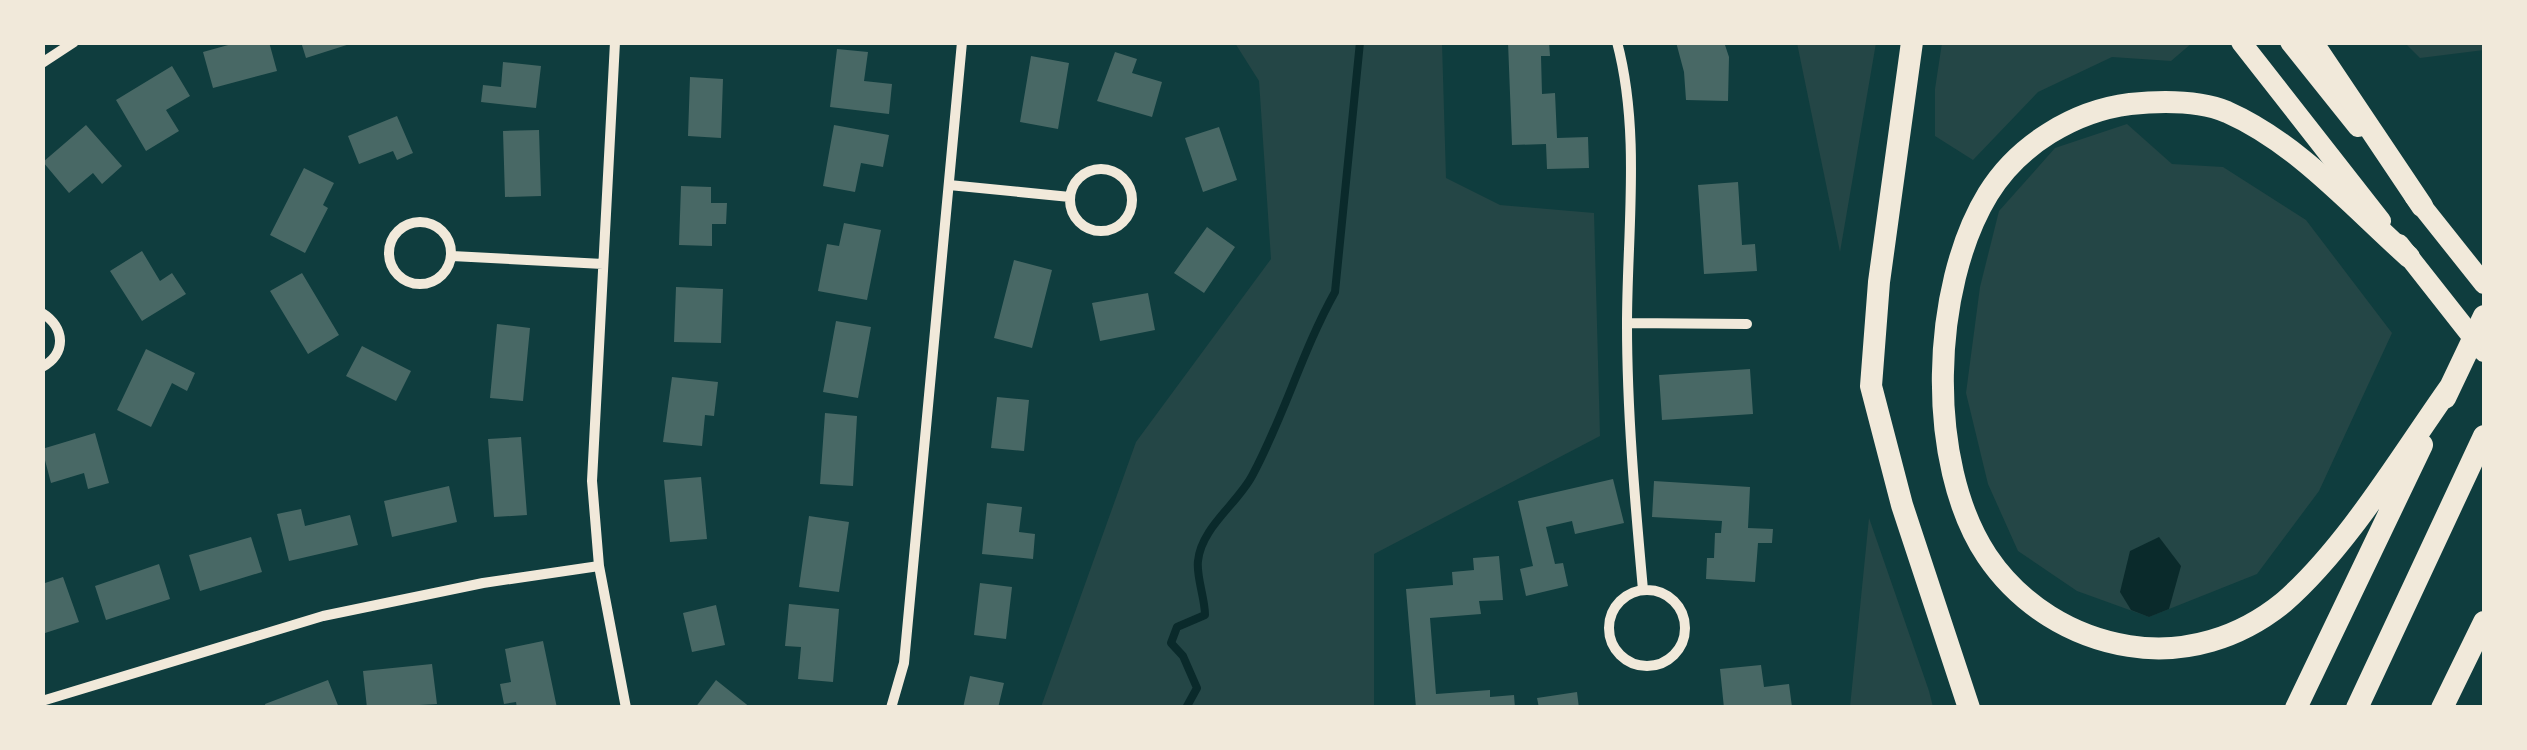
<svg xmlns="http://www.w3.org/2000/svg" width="2527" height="750" font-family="'Work Sans',sans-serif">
<rect width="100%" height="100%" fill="#0f3d3e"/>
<path fill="#244646" d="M1235 43H1442L1446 178 1500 205 1594 213 1600 436 1374 554V707H1041L1136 442 1271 259 1259 81Z
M1797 43H1876L1840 252Z
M1942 43V42L2192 43 2171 61 2112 57 2038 92 1973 160 1935 136V89Z
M2405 43H2484V50L2420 58Z
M2127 124 2172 164 2223 167 2306 220 2392 333 2319 491 2257 574 2149 617 2077 591 2018 551 1988 484 1966 393 1980 287 1999 211 2055 148Z
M1869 518 1929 691 1933 707H1850Z"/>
<path fill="#0a2a2b" d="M2159 537 2181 566 2169 609 2149 617 2131 610 2120 592 2130 551Z"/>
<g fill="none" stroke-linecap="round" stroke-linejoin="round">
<path stroke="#0a2a2b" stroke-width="8" d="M1186 708 1197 688 1183 656 1171 643 1177 627 1205 615C1205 598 1196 576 1198 561 1201 528 1237 504 1252 476 1284 417 1302 351 1335 292L1360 42"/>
</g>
<path fill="#486865" d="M239 42H269L277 71 213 88 203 52Z
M301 42H352L353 43 306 58Z
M1508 42H1549L1550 56H1541L1542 94 1555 93 1557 138 1588 137 1589 168 1547 169 1546 144 1512 145Z
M1676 42H1724L1729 57 1728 101 1686 100 1684 72Z
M837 49 868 52 864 81 892 84 889 114 830 107Z
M1115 52 1137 59 1132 73 1162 82 1152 117 1097 101Z
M1031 56 1069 63 1058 129 1020 122Z
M503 62 541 66 536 108 481 102 483 85 501 87Z
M172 66 190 96 166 110 179 131 146 151 116 100Z
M690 77 723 79 721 138 688 136Z
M397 116 413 153 397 160 393 151 359 164 348 136Z
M86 125 122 166 102 184 93 173 69 193 43 162Z
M834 125 889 135 883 167 861 163 855 192 823 186Z
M1219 127 1237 180 1203 192 1185 138Z
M539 130 541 196 505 197 503 131Z
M304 168 334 183 323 205 328 208 305 253 270 235Z
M1738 182 1742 245 1755 244 1757 271 1704 274 1698 185Z
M681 186 711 187V203H727L726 224H712V246L679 245Z
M844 223 881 230 867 300 818 291 827 244 839 246Z
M1207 227 1235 247 1204 293 1174 273Z
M142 251 160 281 172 273 186 294 142 321 110 271Z
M1014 260 1052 270 1032 348 994 338Z
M302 273 339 335 308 354 270 291Z
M676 287 723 289 721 343 674 342Z
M1148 293 1155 330 1100 341 1092 303Z
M836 321 871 327 858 398 823 392Z
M497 324 530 328 523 401 490 398Z
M362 346 411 371 396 401 346 376Z
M146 349 195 373 187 391 172 383 151 427 117 410Z
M1750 369 1753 414 1662 420 1659 375Z
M672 377 718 382 714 416 705 415 702 446 663 442Z
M997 397 1029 400 1024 451 991 448Z
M825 413 857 416 853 486 820 484Z
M95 433 109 483 88 489 84 473 51 483 42 449Z
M521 437 527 515 494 517 488 439Z
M701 477 707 539 670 542 664 480Z
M1613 479 1624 523 1575 534 1572 521 1546 527 1555 564 1563 563 1568 586 1526 596 1520 569 1533 566 1518 501Z
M1654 481 1750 487 1748 528 1773 529 1772 543H1758L1755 582 1706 579 1707 558H1714L1715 533H1721L1722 521 1652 517Z
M449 486 457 522 392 537 384 501Z
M987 503 1022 507 1019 532 1035 534 1033 559 982 554Z
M301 509 305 526 350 515 358 545 289 561 277 514Z
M809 516 849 522 839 592 799 587Z
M251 537 262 572 200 591 189 555Z
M1499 556 1503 600 1479 601 1481 614 1430 618 1436 694 1490 690V697L1514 695 1515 708H1416L1406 589 1453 585 1452 572 1474 570 1473 558Z
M159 564 170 599 106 620 95 586Z
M63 577 79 622 42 634V584Z
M980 583 1012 587 1006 639 974 635Z
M789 604 839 609 833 682 798 679 801 647 785 646Z
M716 605 725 645 692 652 683 613Z
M543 641 557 708H517L516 702 504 704 500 684 511 682 505 649Z
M432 664 437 704 367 708 363 671Z
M1761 665 1764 687 1789 684 1792 707 1724 708 1720 669Z
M970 676 1004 683 998 708H963Z
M328 680 339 708H266L265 704Z
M716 680 751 708H695Z
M1577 692 1579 708H1539L1537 698Z"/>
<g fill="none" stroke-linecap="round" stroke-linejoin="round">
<path stroke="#f1e9da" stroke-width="10" d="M615 42 592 481 599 566 626 708
M1617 42C1641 132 1627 232 1627 324 1627 413 1635 501 1643 590
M42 63 74 42
M1070 200a31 31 0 1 1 62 0a31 31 0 1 1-62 0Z
M949 185 1070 197
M389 253a31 31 0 1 1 62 0a31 31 0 1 1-62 0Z
M452 256 603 264
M42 313C65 327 67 354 42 367
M1627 323 1747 324
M1609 628a38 38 0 1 1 76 0a38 38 0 1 1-76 0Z
M42 701 323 616 483 583 599 566
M891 708 904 663 962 42"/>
<path stroke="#f1e9da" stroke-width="20" d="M2241 42 2381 221
M2290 42 2358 127
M2414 196 2484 284
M2399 244 2484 352"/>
<path stroke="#f1e9da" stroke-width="22" d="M1912 42 1879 282 1871 386 1902 505 1969 708
M2312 42 2422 206
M2409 257C2352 206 2297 143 2227 112 2198 100 2160 101 2130 104 2074 111 2018 145 1988 194 1931 287 1925 463 1987 556 2020 605 2072 637 2129 646 2185 655 2240 638 2284 602 2347 547 2401 456 2450 387
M2445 398 2484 316
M2296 708 2422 445
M2357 708 2484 436
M2442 708 2484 622"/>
</g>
<rect width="2527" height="750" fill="none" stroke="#f1e9da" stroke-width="90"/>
</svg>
